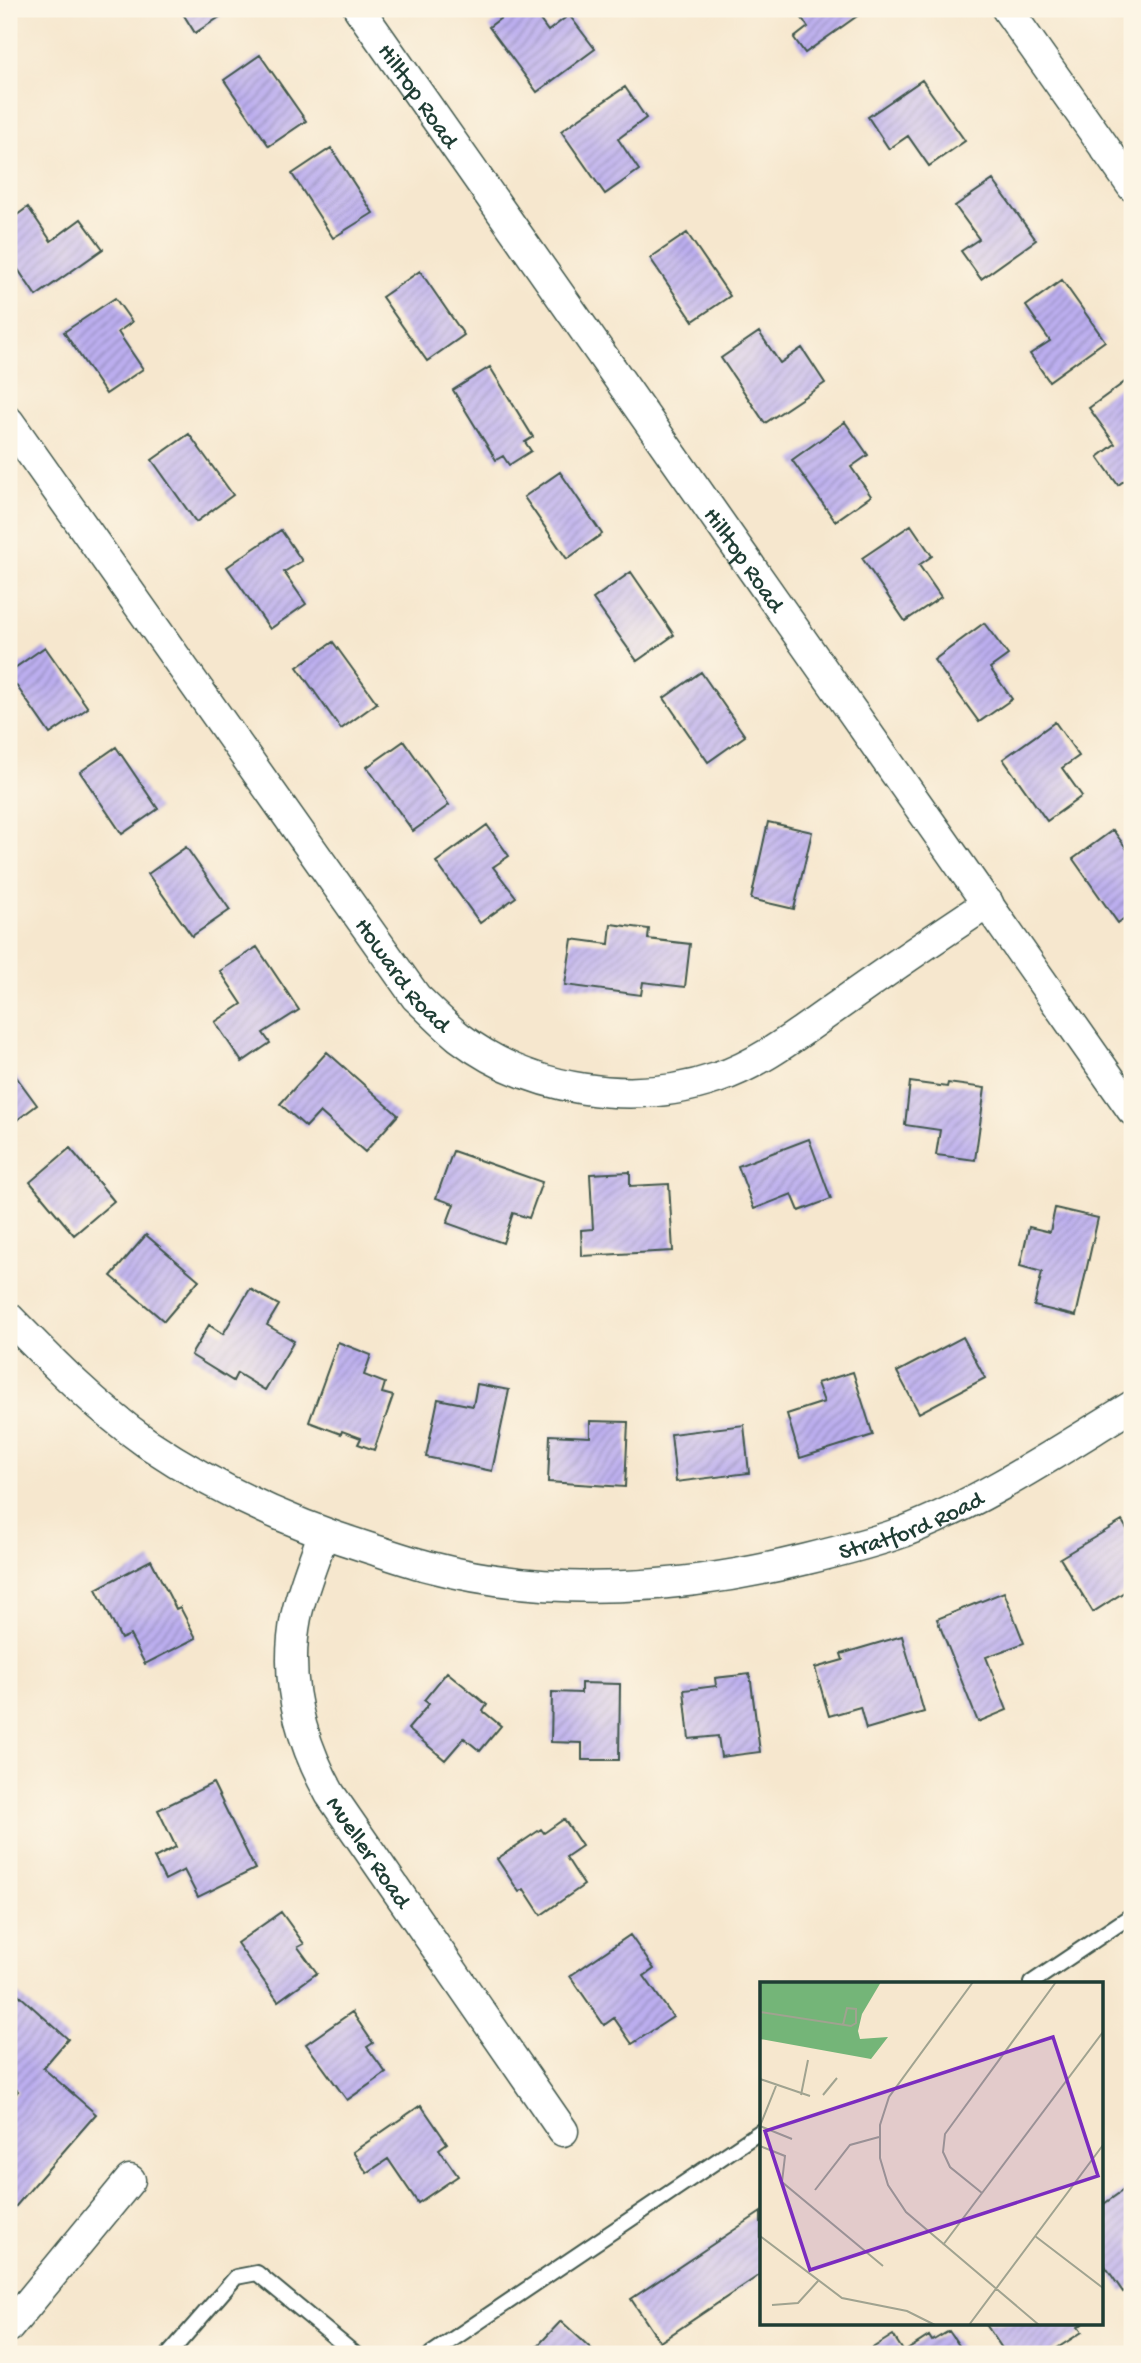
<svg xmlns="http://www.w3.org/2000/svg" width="1141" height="2363" font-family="'Gochi Hand',sans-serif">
<defs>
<pattern id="building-hatch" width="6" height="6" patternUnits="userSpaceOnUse" patternTransform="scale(1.75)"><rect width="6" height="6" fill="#bcaeef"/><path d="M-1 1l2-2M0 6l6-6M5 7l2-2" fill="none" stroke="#988fc2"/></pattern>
</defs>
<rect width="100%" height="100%" fill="#fcf5e5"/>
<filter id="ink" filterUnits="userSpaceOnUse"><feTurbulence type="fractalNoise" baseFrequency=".0143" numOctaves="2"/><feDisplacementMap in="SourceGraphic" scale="14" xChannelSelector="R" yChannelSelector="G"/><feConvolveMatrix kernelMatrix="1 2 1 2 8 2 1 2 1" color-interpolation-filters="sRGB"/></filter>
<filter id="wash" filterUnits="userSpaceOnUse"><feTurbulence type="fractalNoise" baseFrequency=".00686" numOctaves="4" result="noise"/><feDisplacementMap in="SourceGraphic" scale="28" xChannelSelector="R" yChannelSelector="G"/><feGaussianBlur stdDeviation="1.57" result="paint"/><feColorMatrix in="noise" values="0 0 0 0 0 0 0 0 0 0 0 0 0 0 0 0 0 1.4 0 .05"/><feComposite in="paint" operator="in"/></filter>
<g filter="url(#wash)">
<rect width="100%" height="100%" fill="#f6e7ce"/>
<g id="blocks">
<path fill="url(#building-hatch)" d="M180 9H232L195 33Z
M513 9H532L548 31 569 15 595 49 537 92 489 27Z
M800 9H867L805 53 794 38 808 27 797 11Z
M260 55 306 121 269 146 224 80Z
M922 80 965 141 929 166 908 136 889 149 868 117Z
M625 87 646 118 618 139 639 170 605 194 561 131Z
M331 148 373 213 333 238 292 174Z
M993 180 1036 240 981 279 961 251 979 239 955 206Z
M28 207 51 241 81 219 103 249 36 296 9 256V221Z
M687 233 730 296 693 321 650 258Z
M420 271 464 335 427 361 382 297Z
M1062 280 1105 341 1049 381 1030 354 1050 341 1026 306Z
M115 298 132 322 118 332 143 369 106 394 64 332Z
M759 332 780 363 802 348 825 383 765 423 721 358Z
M490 367 533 437 525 442 531 451 509 465 503 456 496 460 453 390Z
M1129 379 1132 384V475L1118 485 1098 457 1115 444 1089 408Z
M845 422 868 455 851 467 871 496 835 521 792 460Z
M189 434 233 495 196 522 152 460Z
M560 472 602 534 567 559 524 497Z
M911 525 932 556 919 565 941 597 905 621 862 558Z
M281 530 302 561 284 572 306 604 270 629 227 567Z
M631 572 674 635 637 661 593 599Z
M984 623 1008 655 990 668 1012 699 979 722 934 660Z
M333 642 377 703 341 729 297 667Z
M45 647 88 708 50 734 9 675V672Z
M701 672 745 736 708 762 664 698Z
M1055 722 1079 756 1062 768 1082 796 1047 821 1003 759Z
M404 741 449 805 413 831 367 767Z
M116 747 158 809 122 834 80 772Z
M768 822 812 832 794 909 751 899Z
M487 825 509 856 493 867 516 897 480 923 436 862Z
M1113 830 1132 856V912L1118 923 1073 859Z
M186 847 230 910 192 936 148 874Z
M611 924 649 929 648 939 690 944 685 987 643 982 641 995 565 985 572 939 609 944Z
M257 947 299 1010 263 1033 270 1043 242 1062 215 1022 242 1004 220 971Z
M327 1052 398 1115 365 1152 320 1112 306 1127 280 1104Z
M9 1067 37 1105 9 1126Z
M910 1082 947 1087 948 1083 985 1088 975 1160 936 1155 940 1130 905 1125Z
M809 1139 831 1199 799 1211 792 1194 754 1209 738 1166Z
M70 1148 114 1201 74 1235 30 1182Z
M453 1151 542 1182 529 1218 513 1213 503 1243 447 1223 454 1204 436 1198Z
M630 1172V1186L669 1184 673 1251 582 1256 581 1230 593 1229 590 1174Z
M1055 1208 1098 1218 1076 1316 1034 1306 1042 1272 1020 1266 1029 1227 1050 1232Z
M146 1235 199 1280 164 1321 111 1276Z
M250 1289 279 1305 267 1325 294 1341 265 1390 237 1373 233 1381 191 1355 209 1325 223 1334Z
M963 1337 985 1378 919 1413 897 1372Z
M338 1342 371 1355 364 1375 385 1383 382 1393 393 1396 374 1450 358 1444 361 1438 342 1431 341 1434 309 1422Z
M853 1372 873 1435 800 1458 787 1414 824 1402 817 1383Z
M477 1384 509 1390 492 1471 426 1457 438 1399 473 1406Z
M590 1421 628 1422 625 1487 548 1482 550 1435 590 1437Z
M744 1425 749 1473 676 1482 671 1434Z
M1122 1521 1132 1537V1587L1093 1612 1060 1558Z
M151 1560 176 1609 180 1607 196 1638 145 1664 130 1635 121 1639 96 1589Z
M1004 1592 1024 1643 986 1657 1007 1710 978 1722 937 1619Z
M902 1636 924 1712 866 1729 860 1707 829 1716 815 1668 843 1660 841 1654Z
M447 1672 487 1705 483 1711 501 1726 480 1751 464 1738 445 1760 408 1729 429 1704 424 1700Z
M750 1674 760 1752 721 1757 718 1736 689 1739 684 1690 716 1686 715 1678Z
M581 1683 620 1684 619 1760H582V1743L551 1742 552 1692 581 1693Z
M213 1783 255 1869 198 1897 184 1870 165 1880 154 1858 176 1847 158 1810Z
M564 1819 582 1846 566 1857 584 1885 541 1915 524 1889 519 1892 497 1859 541 1829 544 1833Z
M281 1912 304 1944 298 1947 317 1973 278 2001 237 1943Z
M630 1935 654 1969 644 1976 673 2017 632 2044 614 2018 604 2025 570 1976Z
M9 1986 68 2039 43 2068 96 2114 9 2214V2102L18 2091 9 2083Z
M352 2012 373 2043 367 2047 386 2073 347 2100 306 2044Z
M421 2105 447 2143 439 2149 458 2176 418 2203 388 2159 367 2173 353 2152Z
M1132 2184V2286L1123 2292 1101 2260V2206Z
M761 2212V2274L660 2342 631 2299Z
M561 2321 597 2354H530Z
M985 2323H1084L1078 2327 1082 2332 1048 2354H1006Z
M949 2331 965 2354H863L893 2335 904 2352 929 2336 932 2341Z"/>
</g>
</g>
<g filter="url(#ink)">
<use href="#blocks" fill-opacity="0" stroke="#3f564b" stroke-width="2"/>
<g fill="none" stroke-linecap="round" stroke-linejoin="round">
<defs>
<path id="service" d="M1031 1983 1132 1915
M169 2354 236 2277 257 2273 355 2354
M431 2354 761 2131"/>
<g id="minor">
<path id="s1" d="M359 9 1132 1110"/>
<path d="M1007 9 1132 186"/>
<path id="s2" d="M9 422 416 997C430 1010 444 1025 459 1037 529 1091 633 1107 717 1078 762 1063 800 1032 839 1005 888 970 938 936 988 903"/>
<path id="s3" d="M9 1318C52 1362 96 1407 147 1443 217 1490 291 1524 372 1549 391 1555 411 1562 431 1567 553 1599 687 1589 807 1559 840 1551 872 1543 903 1532 984 1501 1058 1451 1132 1406"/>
<path id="s4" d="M323 1534C314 1561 302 1589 296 1617 284 1680 300 1740 330 1794L563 2131"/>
<path d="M9 2327 130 2180"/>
</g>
</defs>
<use href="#service" stroke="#3f564b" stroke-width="18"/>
<use href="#minor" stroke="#3f564b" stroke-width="33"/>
<use href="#service" stroke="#fff" stroke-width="14"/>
<use href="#minor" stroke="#fff" stroke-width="30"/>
</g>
</g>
<g text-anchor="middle" stroke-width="5" stroke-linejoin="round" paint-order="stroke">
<g font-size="24" fill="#1f3d34" stroke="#fcf5e5">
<text dy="8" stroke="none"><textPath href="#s1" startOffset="105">Hilltop Road</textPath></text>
<text dy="8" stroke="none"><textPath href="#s1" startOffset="672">Hilltop Road</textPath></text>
<text dy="8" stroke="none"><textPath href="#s2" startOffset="679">Howard Road</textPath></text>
<text dy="8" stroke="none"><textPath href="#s3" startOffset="987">Stratford Road</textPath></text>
<text dy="8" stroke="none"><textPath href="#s4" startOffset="341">Mueller Road</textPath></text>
</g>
</g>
<g transform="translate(760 1982)">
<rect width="343" height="343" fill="#f6e7ce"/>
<path d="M0 0H121L102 32 98 49 100 57 128 55 111 77 0 57Z" fill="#74b578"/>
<path fill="none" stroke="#a0a390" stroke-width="2" d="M213 0 129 115 120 143V176L128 203 146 230 279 343M0 30 91 44 96 41V27L87 26 83 43M0 97 50 114M16 104 0 144 32 157M41 113 48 78M63 113 77 96M0 164 25 174 22 200 123 284M55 208 90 163 119 155M222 211 190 185 183 170 185 152 296 0M0 254 82 316 147 329 175 343M275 254 343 306M183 263 343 50M12 323 38 321 58 299M209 343 343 163"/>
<path fill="#7b2cbf" fill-opacity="0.15" stroke="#7b2cbf" stroke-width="3.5" d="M293 55 338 194 50 288 5 149Z"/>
<rect width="343" height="343" fill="none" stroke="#1f3d34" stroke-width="3.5"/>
</g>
<rect width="1141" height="2363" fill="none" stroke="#fcf5e5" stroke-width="35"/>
</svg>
